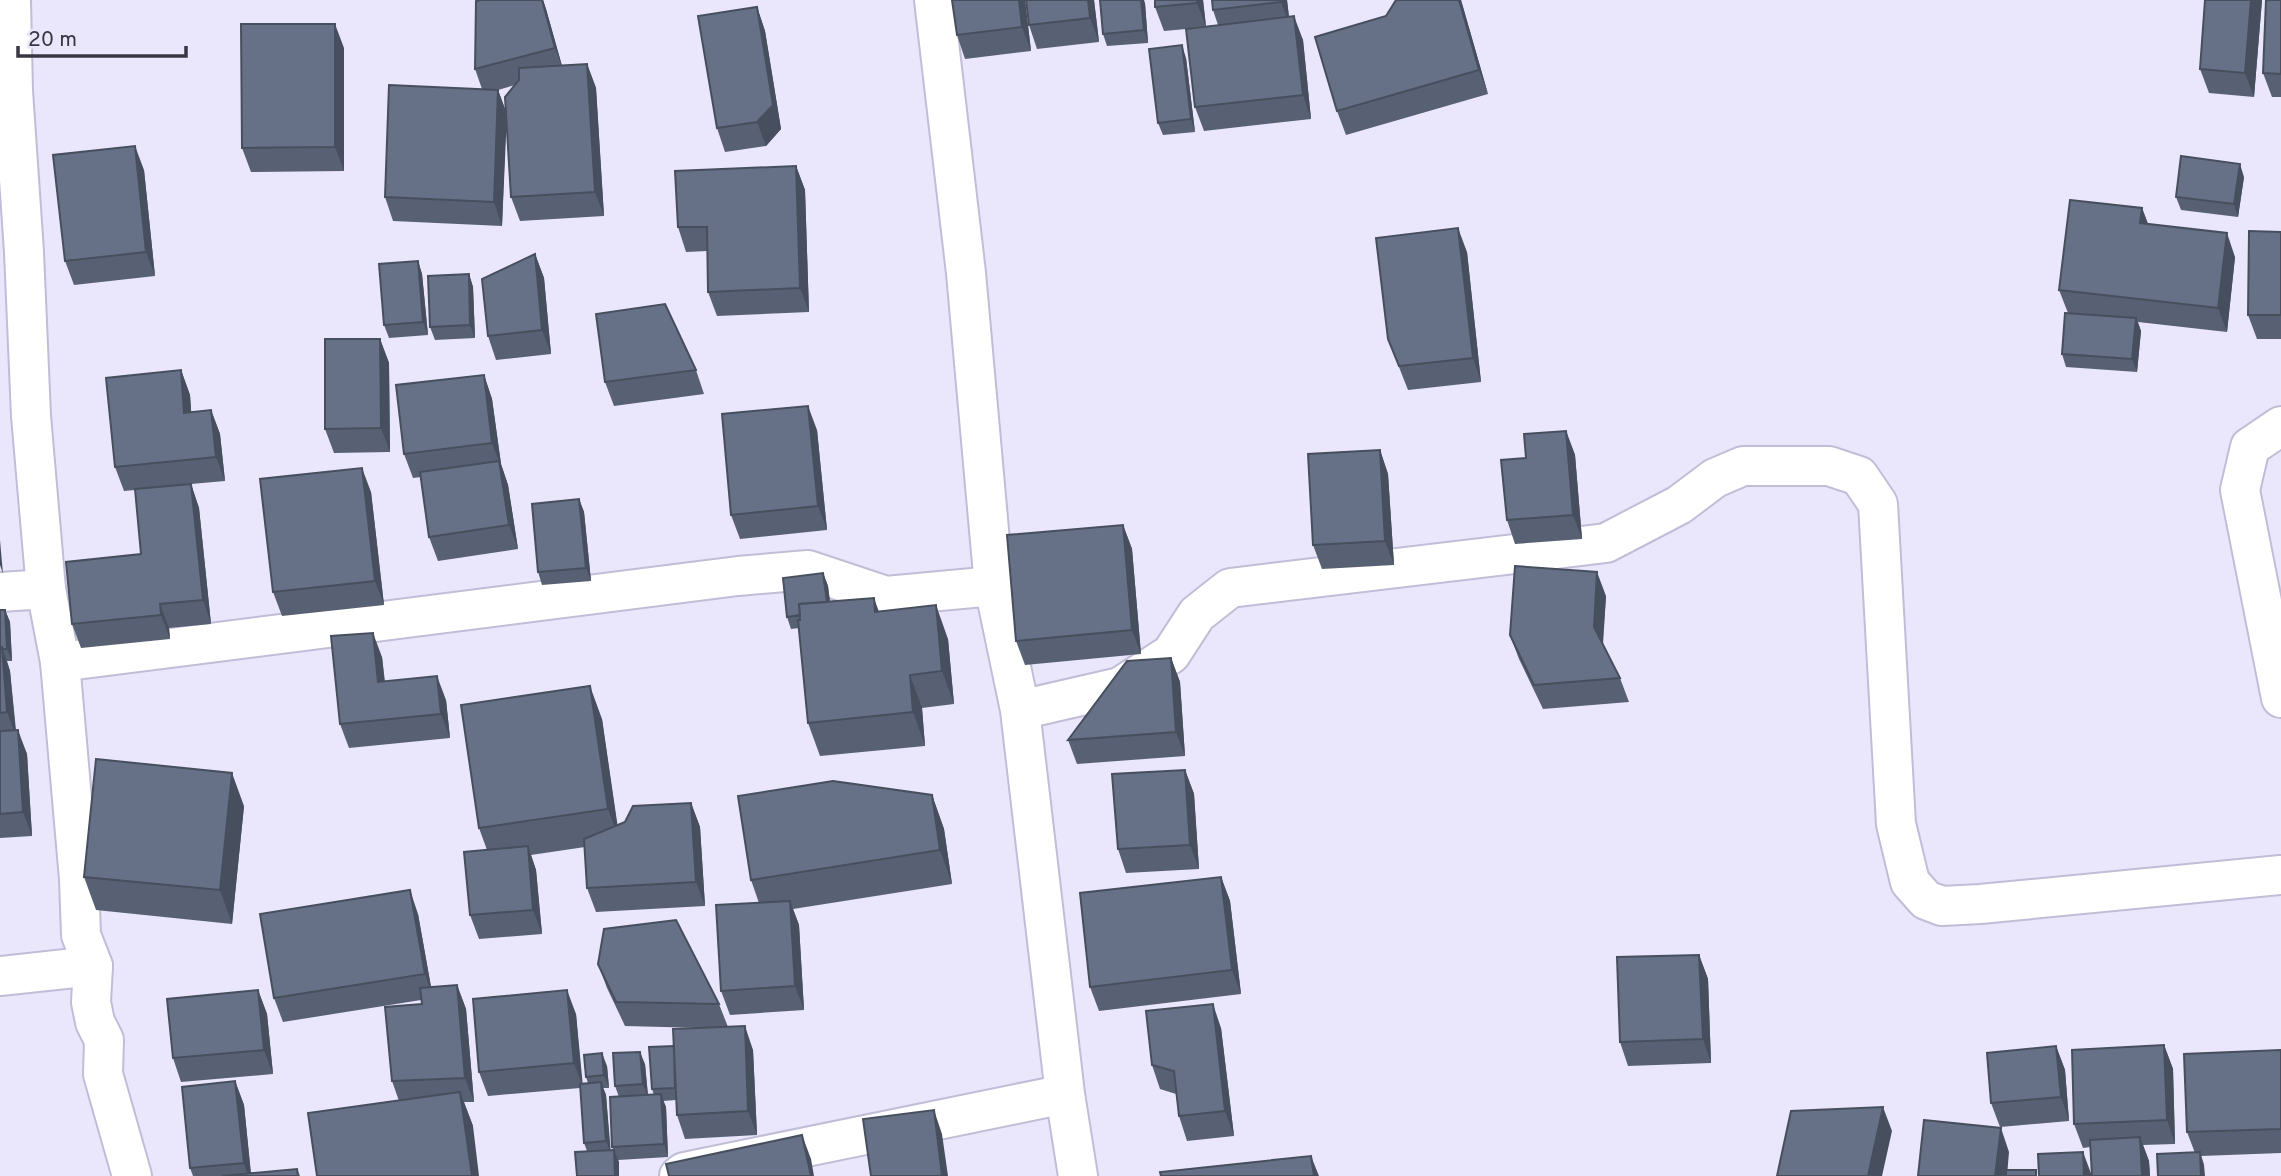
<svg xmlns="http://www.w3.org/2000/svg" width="2281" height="1176" font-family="Overpass,sans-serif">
<rect width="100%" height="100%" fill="#eae7fd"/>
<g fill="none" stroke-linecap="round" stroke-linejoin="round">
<defs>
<path id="street" d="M934 0 966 273 994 586 1020 710 1065 1094 1078 1176
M2281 426 2250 447 2240 490 2281 698
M0 592 46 589
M60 662 738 576 808 570 886 596 994 586
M1020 710 1120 687 1171 654 1197 614 1230 588 1606 543 1679 505 1715 478 1743 466H1829L1859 476 1878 504 1896 824 1910 882 1926 900 1942 906 1980 904 2281 875
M0 976 93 966
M679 1176 684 1172 1065 1094"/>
<path id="secondary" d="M11 0 13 91 24 252 31 416 46 589 60 662 79 879 81 935 93 966 91 1002 95 1022 104 1040 103 1074 132 1176"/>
</defs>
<use href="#street" stroke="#c0bdd7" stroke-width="42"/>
<use href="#secondary" stroke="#c0bdd7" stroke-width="42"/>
<use href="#street" stroke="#fff" stroke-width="38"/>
<use href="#secondary" stroke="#fff" stroke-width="38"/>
</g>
<path fill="#586174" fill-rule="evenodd" d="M542 0H543L546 9 562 66 587 64 596 88 604 216 520 221 511 197 506 120 502 226 393 221 385 197 482 89 475 69ZM515 85 506 112 498 90Z
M1025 0 1031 51 965 59 957 35Z
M1026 0H1094L1099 42 1037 49 1029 25Z
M1203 0 1206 26 1218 25 1213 10 1287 0 1289 17 1303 40 1311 119 1204 131 1195 107 1186 29 1164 31 1155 7Z
M1461 0 1488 94 1346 135 1337 111Z
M2205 0H2262L2254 97 2209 93 2200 69Z
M2281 0V97H2272L2263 73Z
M1145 3 1148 43 1107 46 1103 34Z
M757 7 765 31 781 129 766 146 725 152 717 128Z
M344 48V171L251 172 242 148Z
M1186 58 1195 132 1163 135 1158 123Z
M796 166 805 190 809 312 717 316 708 292 707 251 686 252 678 227Z
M144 170 155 276 74 285 65 261Z
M2244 177 2238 217 2181 210 2176 197Z
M2142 208 2148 224 2235 257 2227 332 2138 322 2141 331 2137 372 2066 367 2062 354 2068 313 2059 290Z
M2281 232V339H2257L2248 315Z
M1467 252 1481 382 1408 390 1388 339Z
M535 254 544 278 551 354 496 360 488 336Z
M418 261 422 274 428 335 389 338 384 325Z
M469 274 473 287 475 338 435 340 430 327Z
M380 339 389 363 390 452 334 453 325 429Z
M181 370 190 395 191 412 211 410 220 434 225 481 191 484 199 508 211 624 169 628 170 639 81 648 72 624 141 554 135 490 124 491 115 467Z
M696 370 704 394 614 406 605 382Z
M484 375 492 399 501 464 508 485 518 549 438 561 429 537 421 477 413 478 404 454Z
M817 430 827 530 740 539 731 515Z
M1566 431 1575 455 1582 539 1515 544 1507 520 1526 458Z
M1380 450 1388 474 1394 565 1322 569 1313 545Z
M371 492 384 605 282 616 273 592Z
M579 499 584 512 591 581 542 585 538 572Z
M1123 525 1132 549 1141 654 1025 665 1016 641Z
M823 573 828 586 830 602 879 611 948 639 954 704 922 708 925 746 820 756 808 723 799 628 791 629 787 617Z
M1606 596 1603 645 1620 678 1629 702 1543 709 1519 659 1510 635Z
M0 610H5L10 622 12 661H7L10 671 16 730 27 754 32 836 0 838Z
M382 657 385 682 446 700 450 738 349 748 340 724Z
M1171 658 1180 682 1185 756 1077 764 1068 740Z
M602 719 617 825 691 803 700 827 705 906 596 912 587 888 585 847 531 855 536 870 542 934 479 939 470 915 487 850 479 828Z
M1185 770 1194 794 1199 869 1126 873 1118 849Z
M932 795 944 829 952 884 793 909 799 925 804 1010 730 1015 721 991 759 903 751 880Z
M244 806 232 924 96 910 84 877Z
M1221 877 1230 901 1241 994 1099 1011 1090 987Z
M418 914 431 987 457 985 466 1009 474 1102H464L473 1126 399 1101 392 1081 422 1004 421 1000 283 1022 274 998Z
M1699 955 1708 979 1711 1063 1628 1066 1620 1042Z
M598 964 719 1004 728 1027 753 1050 757 1135 685 1139 677 1115 676 1100 663 1101 666 1107 668 1157 618 1160 619 1162 587 1151 584 1143 580 1088 488 1096 479 1072 576 1014 582 1084 588 1083 586 1077 607 1066 609 1088H603L606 1095 610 1150H613L612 1147 619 1097 615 1086 645 1064 648 1095H654L652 1089 674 1046 702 1028 625 1026 607 988Z
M258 990 267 1014 273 1074 181 1082 173 1058Z
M1221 1028 1234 1136 1187 1141 1179 1116 1176 1094 1160 1089 1152 1065Z
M2164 1045 2173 1069 2175 1144 2143 1145 2149 1161 2150 1176H2039L2092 1175 2090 1147 2083 1148 2074 1124Z
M2056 1046 2065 1070 2069 1121 2000 1127 1991 1103Z
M2281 1050V1153L2201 1156 2204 1165 2195 1153 2187 1132Z
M235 1081 244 1105 251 1173 297 1169 300 1176H193L190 1168Z"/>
<path fill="#474f5e" d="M542 0H543L546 9 564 73 555 48Z
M1019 0H1025L1031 51 1022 27Z
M1088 0H1094L1099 42 1090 18Z
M1141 0H1144L1145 3 1148 43 1144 30Z
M1197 0H1203L1206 27 1197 3Z
M1281 0H1287L1290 26 1281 2Z
M1459 0H1461L1488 94 1479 70Z
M2251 0H2262L2254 97 2245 73Z
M757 7 765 31 781 129 766 146 757 122Z
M1294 16 1303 40 1311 119 1303 95Z
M335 24 344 48V171L335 147Z
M1182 45 1186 58 1195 132 1191 119Z
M587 64 596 88 604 216 595 192Z
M498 90 507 114 502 226 494 202Z
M135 146 144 170 155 276 146 252Z
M2240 164 2244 177 2238 217 2234 204Z
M796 166 805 190 809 312 800 288Z
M2142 208 2151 232 2140 223Z
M1458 228 1467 252 1481 382 1473 358Z
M2227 233 2235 257 2227 332 2218 308Z
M535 254 544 278 551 354 542 330Z
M418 261 422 274 428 335 423 322Z
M469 274 473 287 475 338 470 325Z
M2136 318 2141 331 2137 372 2132 359Z
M380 339 389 363 390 452 381 428Z
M181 370 190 395 193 437 184 413Z
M484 375 492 399 501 464 508 485 518 549 509 525 500 464 492 443Z
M808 406 817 430 827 530 818 506Z
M211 410 220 434 225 481 216 457Z
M1566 431 1575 455 1582 539 1573 515Z
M1380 450 1388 474 1394 565 1385 541Z
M362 468 371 492 384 605 375 581Z
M191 484 199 508 211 624 203 600Z
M579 499 584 512 591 581 586 568Z
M1123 525 1132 549 1141 654 1132 630Z
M0 540 3 574 0 565Z
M1597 572 1606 596 1602 651 1594 627Z
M823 573 828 586 833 625 829 612Z
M874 598 886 631 875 612Z
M160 604 169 628 170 639 161 615Z
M936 605 948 639 954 704 942 671Z
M5 610 10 622 12 661 7 649Z
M373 633 382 657 387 706 378 682Z
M2 647 10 671 16 736 7 712Z
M1171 658 1180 682 1185 756 1176 732Z
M910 675 922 708 925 746 913 712Z
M437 676 446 700 450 738 441 714Z
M590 686 602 719 620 842 608 809Z
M18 730 27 754 32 836 23 812Z
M1185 770 1194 794 1199 869 1190 845Z
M232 773 244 806 232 924 220 890Z
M932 795 944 829 952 884 940 850Z
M691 803 700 827 705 906 696 882Z
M528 846 536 870 542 934 533 910Z
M1221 877 1230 901 1241 994 1232 970Z
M410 890 418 914 433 998 425 974Z
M790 901 799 925 804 1010 795 986Z
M1699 955 1708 979 1711 1063 1703 1039Z
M457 985 466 1009 474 1102 465 1078Z
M258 990 267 1014 273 1074 264 1050Z
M567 990 576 1014 583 1087 574 1063Z
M1213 1004 1221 1028 1234 1136 1225 1111Z
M745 1026 753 1050 757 1135 748 1111Z
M2164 1045 2173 1069 2175 1144 2167 1120Z
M2056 1046 2065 1070 2069 1121 2061 1097Z
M640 1052 645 1064 648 1097 643 1084Z
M602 1053 607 1066 609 1088 604 1075Z
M235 1081 244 1105 251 1176H248L244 1163Z
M601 1082 606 1095 611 1154 606 1141Z
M460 1092 473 1126 479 1176H472Z
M661 1094 666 1107 668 1157 664 1144Z
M1883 1107 1892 1131 1882 1176H1868Z
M934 1110 942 1134 948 1176H942Z
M2001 1128 2009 1152 2007 1176H1995Z
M802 1135 811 1159 814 1176H811Z
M2140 1137 2149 1161 2150 1176H2142Z
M614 1150 619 1162V1176H615Z
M2083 1152 2092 1176H2084Z
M2200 1152 2204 1165 2205 1176H2201Z
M1311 1156 1319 1176H1314Z"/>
<path fill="#667187" stroke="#474f5e" stroke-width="2" d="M481 0H542L555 48 475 69 476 1Z
M952 0H1019L1022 27 957 35Z
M1026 0H1088L1090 18 1029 25Z
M1100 0H1141L1144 30 1103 34Z
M1155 0H1197V3L1155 7Z
M1212 0H1281V2L1213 10Z
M1396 0H1459L1479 70 1337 111 1315 37 1386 16Z
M2205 0H2251L2245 73 2200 69Z
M2266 0H2281V74L2263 73Z
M757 7 773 105 757 122 717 128 698 16Z
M1294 16 1303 95 1195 107 1186 29Z
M241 24H335V147L242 148Z
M1182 45 1191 119 1158 123 1149 49Z
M587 64 595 192 511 197 505 97 519 80V68Z
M389 85 498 90 494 202 385 197Z
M135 146 146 252 65 261 53 155Z
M2181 156 2240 164 2234 204 2176 197Z
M796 166 800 288 708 292 707 227H678L675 171Z
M2070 200 2142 208 2140 223 2227 233 2218 308 2059 290Z
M1458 228 1473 358 1399 366 1388 339 1376 238Z
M2249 231 2281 232V315H2248Z
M535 254 542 330 488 336 482 279Z
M418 261 423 322 384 325 379 264Z
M469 274 470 325 430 327 428 276Z
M665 304 696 370 605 382 596 314Z
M2065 313 2136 318 2132 359 2062 354Z
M325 339H380L381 428 325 429Z
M181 370 184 413 211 410 216 457 115 467 106 378Z
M484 375 492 443 404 454 396 385Z
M808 406 818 506 731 515 722 414Z
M1566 431 1573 515 1507 520 1501 460 1526 458 1524 434Z
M1380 450 1385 541 1313 545 1308 454Z
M499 461 509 525 429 537 420 472Z
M362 468 375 581 273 592 260 479Z
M191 484 203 600 160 604 161 615 72 624 66 562 141 554 135 489Z
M579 499 586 568 538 572 532 504Z
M1123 525 1132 630 1016 641 1007 535Z
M1515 566 1597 572 1594 627 1620 678 1534 685 1510 635Z
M823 573 827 602 799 604 800 615 787 617 783 578Z
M874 598 875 612 936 605 942 671 910 675 913 712 808 723 798 620H800L799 604Z
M0 610H5L7 649H2V647H0Z
M373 633 378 682 437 676 441 714 340 724 331 636Z
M0 647H2L7 712 0 713Z
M1171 658 1176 732 1068 740 1127 661Z
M590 686 608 809 479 828 461 705Z
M18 730 23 812 0 814V731Z
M96 759 232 773 220 890 84 877Z
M1185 770 1190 845 1118 849 1112 774Z
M833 781 932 795 940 850 751 880 738 796Z
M691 803 696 882 587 888 584 839 625 822 633 806Z
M528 846 533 910 470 915 464 852Z
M1221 877 1232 970 1090 987 1080 893Z
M410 890 425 974 274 998 260 914Z
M790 901 795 986 721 991 716 905Z
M676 920 719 1004 616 1002 598 964 604 929Z
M1699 955 1703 1039 1620 1042 1617 957Z
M457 985 465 1078 392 1081 385 1007 422 1004 420 988Z
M258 990 264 1050 173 1058 167 999Z
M567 990 574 1063 479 1072 473 999Z
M1213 1004 1225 1111 1179 1116 1174 1071 1152 1065 1146 1011Z
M745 1026 748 1111 677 1115 673 1029Z
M2164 1045 2167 1120 2074 1124 2072 1050Z
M674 1046 675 1088 652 1089 649 1047Z
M2056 1046 2061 1097 1991 1103 1987 1053Z
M2281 1050V1129L2187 1132 2184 1054Z
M640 1052 643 1084 615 1086 613 1053Z
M602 1053 604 1075 586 1077 584 1055Z
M235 1081 244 1163 190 1168 182 1087Z
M601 1082 606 1141 584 1143 580 1084Z
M460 1092 472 1176H317L308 1113Z
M661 1094 664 1144 612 1147 610 1097Z
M1883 1107 1868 1176H1777L1791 1111Z
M934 1110 942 1176H871L863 1119Z
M1924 1120 2001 1128 1995 1176H1918Z
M802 1135 811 1176H669L666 1164Z
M2140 1137 2142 1176H2092L2090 1140Z
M614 1150 615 1176H577L575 1152Z
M2083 1152 2084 1176H2039L2038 1154Z
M2200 1152 2201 1176H2158L2157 1154Z
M1311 1156 1314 1176H1161L1160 1172Z
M297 1169 298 1176H222Z
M2006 1170H2036V1176H2006Z"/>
<path d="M18 46v10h168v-10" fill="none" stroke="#383641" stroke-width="3.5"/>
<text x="28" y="46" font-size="21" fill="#383641" stroke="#eae7fd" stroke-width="5" paint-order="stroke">20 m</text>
</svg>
